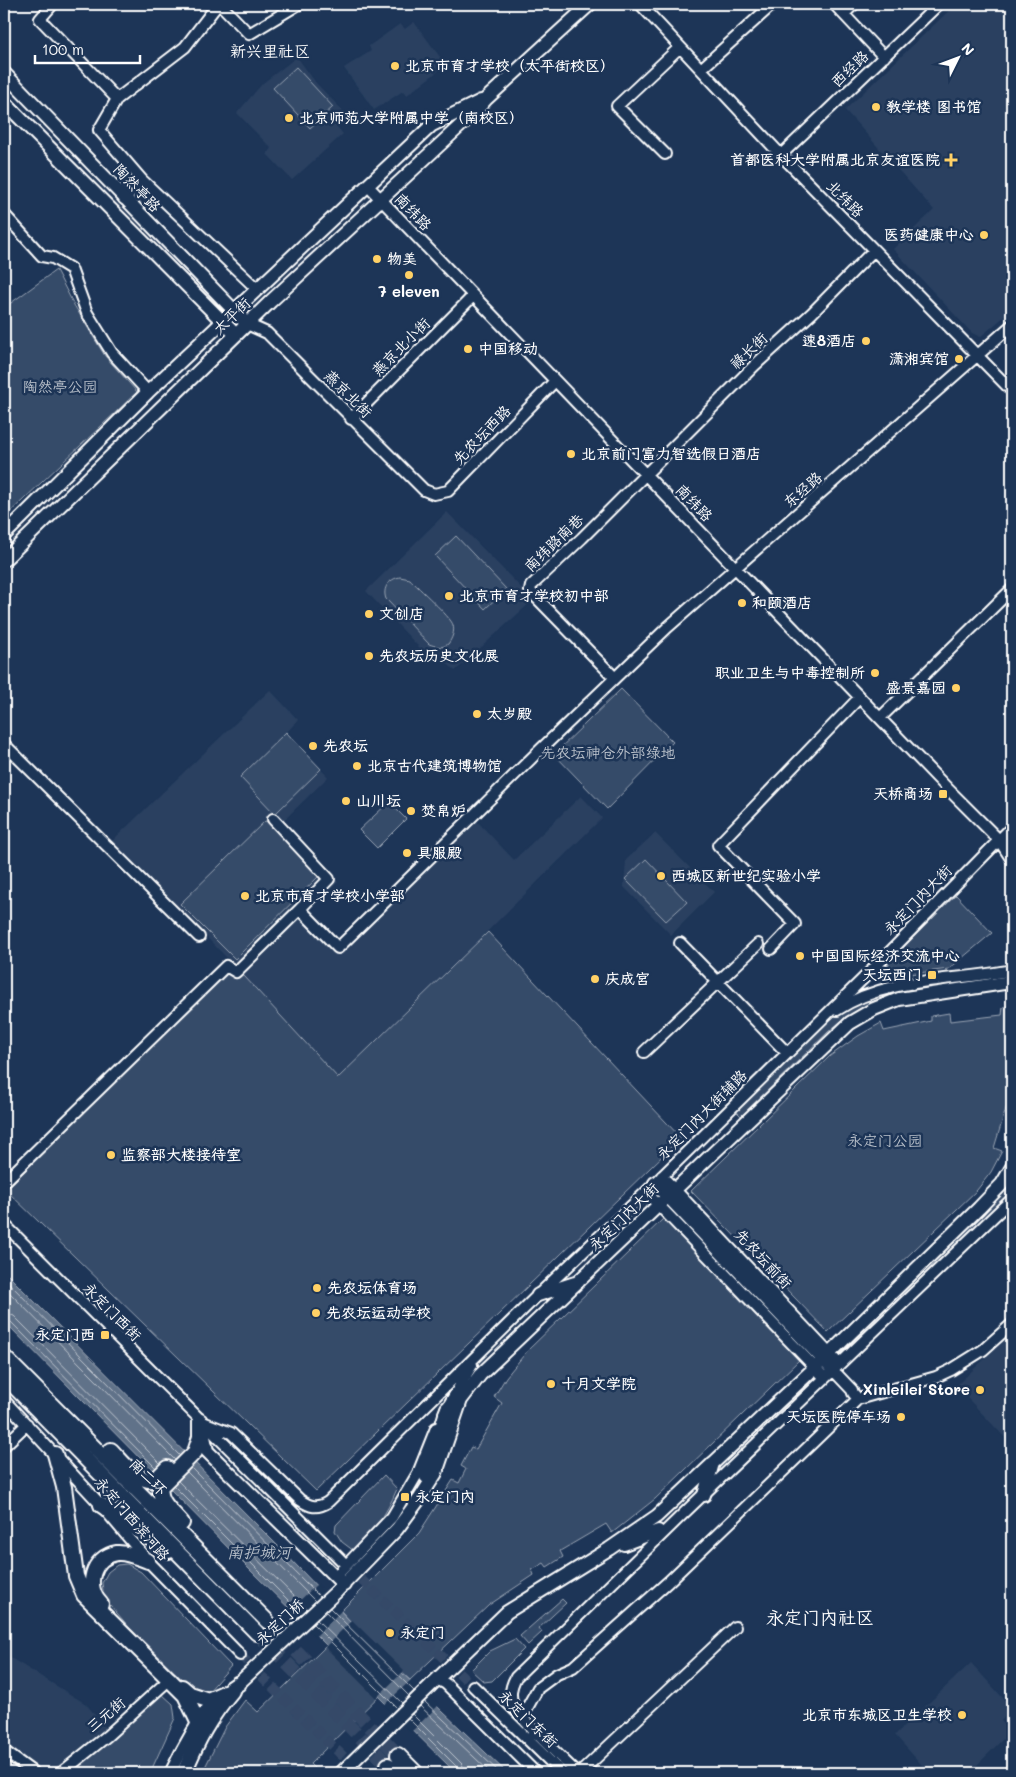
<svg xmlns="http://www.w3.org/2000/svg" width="1016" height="1777" font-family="Mali,'LXGW WenKai TC',sans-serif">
<rect width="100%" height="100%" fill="#1d3557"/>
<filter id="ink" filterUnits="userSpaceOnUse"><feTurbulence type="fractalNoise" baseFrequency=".02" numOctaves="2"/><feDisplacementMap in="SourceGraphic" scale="10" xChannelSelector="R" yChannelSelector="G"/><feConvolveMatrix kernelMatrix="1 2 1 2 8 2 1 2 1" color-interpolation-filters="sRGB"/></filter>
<g filter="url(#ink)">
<path fill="#2a4161" d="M956 4H1012V310L980 337 972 333 893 249 934 210 845 110Z
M414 22 446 65 407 95 403 91 374 110 344 68 371 51 369 46 400 24 405 29Z
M297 57 316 83 343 111 333 122 343 134 292 180 267 154 271 148 237 113 263 83Z
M447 512 533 600 455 671 440 656 433 662 366 591Z
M270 690 298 720 286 733 328 777 282 822 338 882 312 907 311 911 336 937 340 938 367 912 370 915 472 816 514 860 581 796 602 818 338 1079 235 966 112 841Z
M655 833 714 892 671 935 624 887 626 860Z
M1012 1333V1445L956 1386Z
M4 1654 86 1704 106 1728 56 1773H24L4 1760Z
M971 1663 1012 1708 1001 1721 1011 1731 969 1773H929L895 1735Z"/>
<path fill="#364b69" stroke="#9aa5b4" d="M296 67 333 107 310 128 273 88Z
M56 270 74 305 105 356 137 392 4 518V308Z
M456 536 506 589 485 609 435 556Z
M400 577 410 579C417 587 451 617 453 625 455 631 452 639 448 644 442 649 435 646 429 644L386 599C382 588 389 579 400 577Z
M621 689 673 742 607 809 554 754Z
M286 732 321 769 275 814 240 777Z
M389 802 406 819 377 848 359 830Z
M265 821 274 824 322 873 235 959 180 904Z
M646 859 687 902 666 921 625 879Z
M956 895 992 933 949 969 910 974 887 964Z
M488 932 681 1138 316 1491 6 1190 233 964 338 1078Z
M924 987 890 997 847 1016 828 1032 741 1116 734 1109 818 1030 835 1016 855 1005 884 993Z
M1012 1005V1102H1008L994 1148 1002 1151 991 1172 977 1190 828 1332 691 1191 830 1056 858 1036 881 1023 884 1031 931 1021V1016L949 1013 950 1021 1002 1015 1003 1007Z
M1012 1178V1189L999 1207 926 1276 922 1271 994 1202Z
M664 1218 799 1360 655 1499 612 1533 606 1524 560 1551 563 1557 547 1567 544 1563 532 1570 534 1575 489 1605 410 1680 402 1673 310 1764 319 1773H202L225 1727 245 1700 258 1712 351 1622 341 1611 419 1533 453 1480 459 1483 466 1469 461 1466 471 1447 476 1449 502 1403 494 1397 506 1377 528 1350Z
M384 1475 397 1489C386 1515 374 1532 354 1551L342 1542 335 1531 336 1525Z
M127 1564 141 1572 231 1666 208 1692 194 1691 129 1627 104 1598 102 1583 108 1572 117 1565Z
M562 1599 566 1603 539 1628 542 1632 528 1645 520 1636Z
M515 1639 524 1649 492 1681 484 1682 471 1670 490 1651Z
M162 1694 173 1704 175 1718 150 1773H64Z"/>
<path fill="#617289" stroke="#a0aab8" d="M4 1271 273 1541 378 1650 507 1773H456L245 1565 4 1321Z"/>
<path fill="#1d3557" d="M317 1584 342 1610 315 1637 289 1611Z
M352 1620 404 1671 376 1698 325 1647Z
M412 1679 439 1705 411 1732 384 1705Z"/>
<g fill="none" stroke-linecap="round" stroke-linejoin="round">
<path stroke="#c0c7d0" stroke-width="1" d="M4 1278 180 1456
M4 1287 175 1460
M4 1312 14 1316 160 1463
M4 1318 9 1320 156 1468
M191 1467 320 1597
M187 1472 315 1601
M178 1481 307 1609
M173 1485 302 1614
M330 1608 414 1691
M326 1612 409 1696
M317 1620 402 1703
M313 1624 397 1708
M425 1702 500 1773
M420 1706 491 1773
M412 1714 462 1764 466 1773
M408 1718 458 1768 459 1773"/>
<path stroke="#344968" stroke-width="10" stroke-dasharray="10 5" stroke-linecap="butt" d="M350 1569 473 1686
M240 1655 360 1773"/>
<path stroke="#344968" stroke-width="14" stroke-dasharray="14 7" stroke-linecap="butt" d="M267 1621 398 1755
M257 1633 388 1765"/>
<defs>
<path id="minor" d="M53 4 40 19 117 99
M218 4 185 47 117 99 99 130 142 180 257 289
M220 4 249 34 299 4
M640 4 781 155 1012 391
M834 4 884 57
M844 14 854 4
M701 69 773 4
M665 154 617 106 680 47
M781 155 939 4
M368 186 948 789 999 840 1012 849
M124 199 142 180
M4 214 42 256 53 258 71 269 87 313 112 353 148 392
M247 324 267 333 424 490 434 494 448 491 554 382
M351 419 473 296
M615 678 530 591 531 586 582 538 755 365 812 313 874 250
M880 718 1012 589
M4 744 199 937
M273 819 329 879 300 909
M1001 843 1012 860
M680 943 787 1053
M771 949 795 924 718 845 860 697
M875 967 912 984
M837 1010C888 976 955 982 1012 970
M644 1052 758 944
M662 1176 839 1364
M4 1182 226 966 236 972 300 909 338 948 542 748 668 627 1012 325
M646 1192 825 1378
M4 1224 342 1561
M833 1370 852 1390 853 1393 858 1399
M4 1400 101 1505 148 1561 240 1655
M444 1413 472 1365
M200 1421 231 1433 300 1500C310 1507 317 1509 328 1502L538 1295 646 1192 875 967 1012 827
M4 1446 27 1424
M336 1576 392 1517 418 1473 436 1428
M437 1679 446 1684 536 1773
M473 1686 562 1773
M522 1717 538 1688 557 1674 573 1667 668 1582 858 1399 936 1377 951 1370 983 1350 1012 1324
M4 1751 34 1773
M61 1773 107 1736 171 1678
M170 1773C183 1746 197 1721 215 1697
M577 1773C564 1760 518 1718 513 1704 509 1695 511 1686 516 1677L683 1514 1012 1199
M580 1773 735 1627"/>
<path id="major" d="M4 73 247 324
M4 102 236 335
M4 535 148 392 432 125 481 101
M4 560 271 301 474 113 486 99 590 4
M655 1183 833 1370
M538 1295 575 1283
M202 1427 207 1451 210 1454 344 1585
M426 1477 447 1408
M704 1495 713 1463
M624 1544 658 1531
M336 1592 397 1529 420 1498 436 1473 461 1400 480 1375 850 1023 874 1009 899 999 1004 983 1012 979
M431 1685 507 1612 609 1549 657 1516 824 1359 979 1208 1002 1184 1012 1167"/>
<path id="highway" d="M4 1357 267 1621
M4 1376 257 1633
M111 1450C122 1461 137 1483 155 1480L167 1468
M55 1454 64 1487 76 1576 84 1595 185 1695 198 1722 196 1743
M101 1505 169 1551
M182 1523C173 1512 157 1501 161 1486L195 1452 200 1437V1421
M101 1604C84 1587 92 1557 117 1553 127 1552 139 1558 148 1561
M182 1687 190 1694 208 1700 226 1692 239 1683
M398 1755 416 1773
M388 1765 397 1773
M184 1773C197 1741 209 1718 232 1691"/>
</defs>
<use href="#minor" stroke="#fff" stroke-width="14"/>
<use href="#major" stroke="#fff" stroke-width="16"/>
<use href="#highway" stroke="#fff" stroke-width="18"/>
<use href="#minor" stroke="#1d3557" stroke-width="10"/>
<use href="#major" stroke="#1d3557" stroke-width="12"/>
<use href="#highway" stroke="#1d3557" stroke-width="14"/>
<defs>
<path id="major-bridge" d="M239 1683 336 1592
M341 1773 431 1685"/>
</defs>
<use href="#major-bridge" stroke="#fff" stroke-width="16" stroke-linecap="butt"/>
<use href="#major-bridge" stroke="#1d3557" stroke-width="12"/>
</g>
</g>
<g fill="#ffd166" stroke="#1d3557" stroke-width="2">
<circle cx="395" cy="66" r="5"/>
<circle cx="876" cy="107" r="5"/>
<circle cx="289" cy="118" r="5"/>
<path d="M948.5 152.5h5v5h5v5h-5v5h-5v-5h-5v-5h5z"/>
<circle cx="984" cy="235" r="5"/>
<circle cx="377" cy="259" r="5"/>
<circle cx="409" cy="275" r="5"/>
<circle cx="866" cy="341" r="5"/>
<circle cx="468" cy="349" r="5"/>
<circle cx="959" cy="359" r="5"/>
<circle cx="571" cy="454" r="5"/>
<circle cx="449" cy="596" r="5"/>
<circle cx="742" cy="603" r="5"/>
<circle cx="369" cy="614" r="5"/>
<circle cx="369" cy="656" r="5"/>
<circle cx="875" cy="673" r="5"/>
<circle cx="956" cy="688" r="5"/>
<circle cx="477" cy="714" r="5"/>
<circle cx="313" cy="746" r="5"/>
<circle cx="357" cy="766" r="5"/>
<rect x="938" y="789" width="10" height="10" rx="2.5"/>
<circle cx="346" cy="801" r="5"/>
<circle cx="411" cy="811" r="5"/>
<circle cx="407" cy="853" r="5"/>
<circle cx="661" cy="876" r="5"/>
<circle cx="245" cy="896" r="5"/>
<circle cx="800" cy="956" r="5"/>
<rect x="927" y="970" width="10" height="10" rx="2.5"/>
<circle cx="595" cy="979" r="5"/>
<circle cx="111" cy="1155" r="5"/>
<circle cx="317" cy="1288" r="5"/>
<circle cx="316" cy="1313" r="5"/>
<rect x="100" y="1330" width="10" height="10" rx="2.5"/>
<circle cx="551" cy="1384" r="5"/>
<circle cx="980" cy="1390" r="5"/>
<circle cx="901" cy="1417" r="5"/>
<rect x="400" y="1492" width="10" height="10" rx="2.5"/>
<circle cx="390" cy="1633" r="5"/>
<circle cx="962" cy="1715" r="5"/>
</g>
<g text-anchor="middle" stroke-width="5" stroke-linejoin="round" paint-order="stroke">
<g font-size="15" font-weight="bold" fill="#fff" stroke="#1d3557" text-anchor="start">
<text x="405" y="71">北京市育才学校（太平街校区）</text>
<text x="886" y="112">教学楼 图书馆</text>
<text x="299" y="123">北京师范大学附属中学（南校区）</text>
<text x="940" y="165" text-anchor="end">首都医科大学附属北京友谊医院</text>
<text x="974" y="240" text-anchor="end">医药健康中心</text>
<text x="387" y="264">物美</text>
<text x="409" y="297" text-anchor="middle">7 eleven</text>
<text x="856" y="346" text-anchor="end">速8酒店</text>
<text x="478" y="354">中国移动</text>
<text x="949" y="364" text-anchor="end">潇湘宾馆</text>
<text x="581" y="459">北京前门富力智选假日酒店</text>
<text x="459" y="601">北京市育才学校初中部</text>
<text x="752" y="608">和颐酒店</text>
<text x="379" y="619">文创店</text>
<text x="379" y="661">先农坛历史文化展</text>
<text x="865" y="678" text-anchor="end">职业卫生与中毒控制所</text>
<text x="946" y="693" text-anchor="end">盛景嘉园</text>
<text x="487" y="719">太岁殿</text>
<text x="323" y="751">先农坛</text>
<text x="367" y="771">北京古代建筑博物馆</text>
<text x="933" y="799" text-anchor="end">天桥商场</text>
<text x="356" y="806">山川坛</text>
<text x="421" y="816">焚帛炉</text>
<text x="417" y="858">具服殿</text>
<text x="671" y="881">西城区新世纪实验小学</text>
<text x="255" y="901">北京市育才学校小学部</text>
<text x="810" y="961">中国国际经济交流中心</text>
<text x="922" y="980" text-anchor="end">天坛西门</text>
<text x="605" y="984">庆成宫</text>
<text x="121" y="1160">监察部大楼接待室</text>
<text x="327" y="1293">先农坛体育场</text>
<text x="326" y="1318">先农坛运动学校</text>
<text x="95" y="1340" text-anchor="end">永定门西</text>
<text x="561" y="1389">十月文学院</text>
<text x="970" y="1395" text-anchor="end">Xinleilei Store</text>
<text x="891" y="1422" text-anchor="end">天坛医院停车场</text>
<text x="415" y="1502">永定门内</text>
<text x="400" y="1638">永定门</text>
<text x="952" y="1720" text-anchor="end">北京市东城区卫生学校</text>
</g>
<g font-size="15" fill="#fff" stroke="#1d3557">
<text transform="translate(850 69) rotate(-44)" y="5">西经路</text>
<text transform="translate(137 188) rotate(46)" y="5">陶然亭路</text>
<text transform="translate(845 199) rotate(45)" y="5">北纬路</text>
<text transform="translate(413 212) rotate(46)" y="5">南纬路</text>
<text transform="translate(232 316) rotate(-44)" y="5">太平街</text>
<text transform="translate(401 347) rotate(-45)" y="5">燕京北小街</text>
<text transform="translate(749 351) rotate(-44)" y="5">禄长街</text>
<text transform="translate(348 394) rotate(45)" y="5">燕京北街</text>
<text transform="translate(482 435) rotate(-46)" y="5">先农坛西路</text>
<text transform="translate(803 490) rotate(-41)" y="5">东经路</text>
<text transform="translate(694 503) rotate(46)" y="5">南纬路</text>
<text transform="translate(554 543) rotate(-44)" y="5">南纬路南巷</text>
<text transform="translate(918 900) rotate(-46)" y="5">永定门内大街</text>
<text transform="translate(702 1115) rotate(-45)" y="5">永定门内大街辅路</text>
<text transform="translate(624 1217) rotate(-44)" y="5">永定门内大街</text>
<text transform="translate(763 1259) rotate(47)" y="5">先农坛前街</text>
<text transform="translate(112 1312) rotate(45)" y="5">永定门西街</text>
<text transform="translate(148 1477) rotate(45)" y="5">南二环</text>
<text transform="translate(132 1519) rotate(49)" y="5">永定门西滨河路</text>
<text transform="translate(280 1622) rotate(-43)" y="5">永定门桥</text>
<text transform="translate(106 1715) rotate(-40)" y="5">三元街</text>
<text transform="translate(528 1719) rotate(44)" y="5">永定门东街</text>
</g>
<g font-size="15" fill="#b9c0ca" stroke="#1d3557">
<text x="60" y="392">陶然亭公园</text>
<text x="608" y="758">先农坛神仓外部绿地</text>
<text x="885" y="1146">永定门公园</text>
</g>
<g font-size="16" fill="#fff" stroke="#1d3557">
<text x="270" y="57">新兴里社区</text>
</g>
<g font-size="16" font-style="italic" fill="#b8c0ca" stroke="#1d3557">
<text x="259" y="1558">南护城河</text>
</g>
<g font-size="18" fill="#fff" stroke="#1d3557">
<text x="820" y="1624">永定门内社区</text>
</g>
</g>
<rect width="1016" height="1777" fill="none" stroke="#1d3557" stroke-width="20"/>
<rect x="10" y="10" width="996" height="1757" fill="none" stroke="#fff" stroke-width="2" filter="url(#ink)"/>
<g transform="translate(958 58) rotate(48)" stroke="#1d3557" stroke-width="4" paint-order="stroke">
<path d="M0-4L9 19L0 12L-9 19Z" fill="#ffffff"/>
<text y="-8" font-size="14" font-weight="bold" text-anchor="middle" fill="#ffffff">N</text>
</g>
<path d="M35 55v8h105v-8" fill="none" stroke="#ffffff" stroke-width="2.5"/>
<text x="42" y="55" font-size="15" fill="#ffffff" stroke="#1d3557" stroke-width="4" paint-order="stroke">100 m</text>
</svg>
